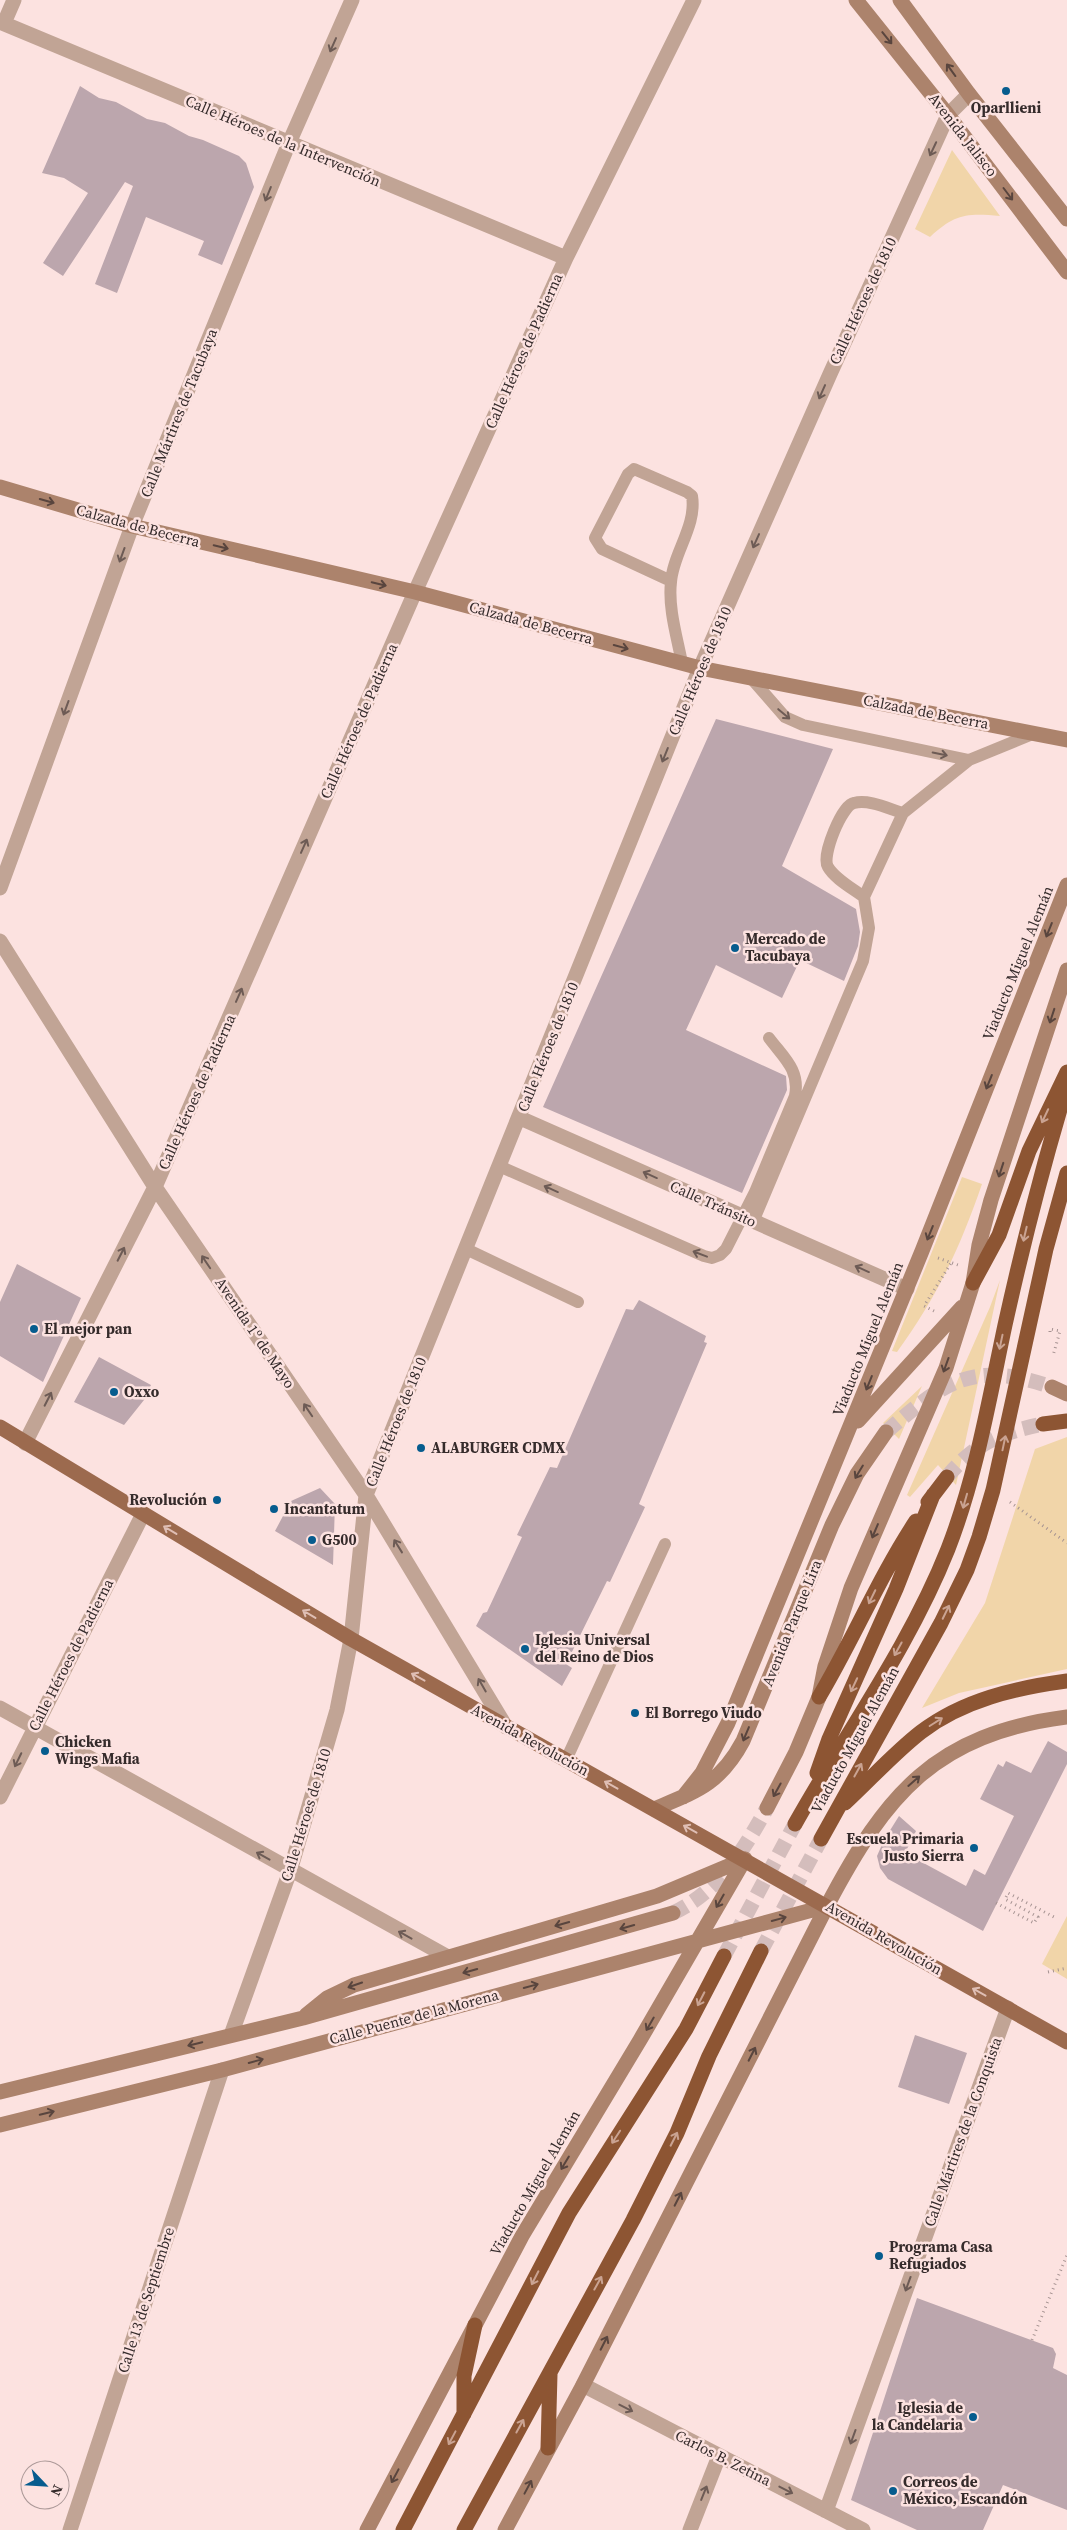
<svg xmlns="http://www.w3.org/2000/svg" width="1067" height="2530" font-family="'Source Serif 4',serif">
<rect width="100%" height="100%" fill="#fce2e0"/>
<path fill="#f1d5a9" d="M952 150 1000 216C966 213 955 214 930 237L915 229Z
M962 1177 982 1184C960 1248 937 1297 897 1352L892 1351Z
M1000 1280 956 1485 938 1465 910 1497 907 1495 990 1307Z
M922 1386 899 1439 883 1423Z
M1067 1437V1669L959 1693 922 1708 985 1603 1035 1449Z
M1067 1916V1979L1042 1964Z"/>
<path fill="#bca6ad" d="M80 86 99 98 116 102 147 119 165 123 189 136 203 140 239 156 246 163 254 187 222 265 198 255 204 241 146 217 117 293 95 284 133 186 125 182 63 276 43 263 88 193 64 178 42 173Z
M716 719 833 749 782 866 856 909 860 932 858 946 844 981 800 960 782 998 716 965 686 1030 786 1076 787 1090 742 1193 543 1107Z
M17 1264 81 1298 43 1382 0 1356V1302Z
M639 1300 706 1336 704 1342 707 1343 639 1504 645 1507 610 1582 607 1581 566 1664 572 1668 562 1686 476 1626 483 1613 487 1612 522 1537 517 1535 550 1467 557 1468 626 1309 633 1310Z
M99 1357 151 1385 144 1400 124 1425 74 1402Z
M320 1488 335 1504 333 1565 275 1531 291 1501Z
M1048 1741 1067 1752V1764L983 1931 888 1879 880 1868 877 1856 884 1840 899 1816 916 1831 905 1853 966 1886 974 1869 985 1875 1014 1816 980 1799 998 1764 1003 1767 1006 1761 1031 1773Z
M915 2035 967 2053 949 2104 898 2087Z
M917 2298 1053 2348 1056 2354 1053 2368 1067 2375V2510L1003 2485 983 2530H917L851 2500Z"/>
<g fill="none" stroke-linecap="round" stroke-linejoin="round">
<path stroke="#d4bdbc" stroke-width="15" stroke-dasharray="15 8" stroke-linecap="butt" d="M886 1432C945 1381 973 1360 1052 1387
M673 1913C719 1891 743 1851 767 1808"/>
<path stroke="#d4bdbc" stroke-width="15" stroke-dasharray="15 8" stroke-linecap="butt" d="M947 1477C975 1443 1000 1433 1043 1424
M761 1951 821 1839
M724 1956 795 1824"/>
<path stroke="#a59291" stroke-width="3" stroke-dasharray="1 4" stroke-linecap="butt" d="M938 1258 958 1265
M934 1311 924 1306 951 1263
M1050 1332V1329L1060 1331 1053 1356
M1010 1502 1067 1543
M996 1903 1034 1923 1038 1917 1005 1899 1008 1893 1054 1917
M1048 1972 1067 1968
M1032 2340 1067 2255"/>
<path stroke="#c1a495" stroke-width="12" d="M671 581 602 549 595 538 628 474 634 469 687 492 692 496C697 526 673 553 671 582 668 608 677 637 682 663
M751 678 785 717 803 725 969 760 1035 733
M903 813 969 760
M499 1166 704 1256 712 1258 720 1255 726 1249 755 1192 795 1096C800 1070 784 1058 769 1038
M753 1222 863 961 869 928 864 897 903 813C889 809 869 799 854 803 842 805 821 856 828 867 835 879 852 888 864 897
M466 1249 578 1302
M566 1760 665 1544"/>
<path stroke="#c1a495" stroke-width="15" d="M0 22 566 258
M4 23 14 0
M0 888 132 526 289 143 352 0
M0 941 155 1187 366 1495 506 1727
M520 1118 907 1289
M25 1443 155 1187 415 592 566 258 694 0
M0 1708 448 1957
M0 1797 143 1514
M231 2035 290 1871 337 1710 351 1639 366 1495 700 668 830 374 948 115 969 94
M583 2385 863 2530
M826 2511 1008 2008
M70 2530 222 2070
M690 2530 719 2456"/>
<path stroke="#ac836c" stroke-width="15" d="M856 0 948 115 1067 272
M900 0 969 94 1067 219
M0 487 132 526 415 592 700 668 1067 740
M1052 1387 1067 1394
M858 1421 962 1307
M683 1797 702 1773 728 1723 922 1251 1067 885
M767 1808 796 1752 819 1697 825 1666 851 1588 946 1368 973 1283 979 1245 991 1200 1067 970
M654 1809C697 1791 720 1784 743 1741L832 1525 857 1474 886 1432
M306 2015 327 1998 354 1985 657 1896 745 1859
M0 2092 303 2018 673 1913
M0 2125 222 2070 827 1906
M367 2530 522 2236 640 2040 745 1859
M505 2530 583 2385 827 1906C886 1794 935 1734 1067 1717"/>
<path stroke="#9c6a4e" stroke-width="15" d="M0 1427 351 1639 1067 2042"/>
<path stroke="#8d5533" stroke-width="15" d="M973 1283 999 1235 1029 1151 1067 1072
M1043 1424 1067 1421
M928 1502 947 1477
M819 1697C853 1640 879 1577 916 1521
M817 1773 829 1739 896 1589 933 1495
M845 1803C870 1780 894 1753 921 1732 963 1700 1015 1688 1067 1681
M795 1824C846 1733 909 1647 948 1549 976 1477 989 1400 1005 1325 1023 1244 1043 1165 1067 1086
M821 1839 941 1623 967 1570 979 1537 993 1490 1046 1249 1067 1173
M464 2414V2376L475 2325
M548 2448 550 2374
M403 2530 569 2213 686 2029 724 1956
M464 2530 633 2220 677 2133 709 2056 761 1951"/>
</g>
<defs><path id="oneway-shaft" d="M-6 0H5M1.5-3L5.5 0L1.5 3" fill="none" stroke-width="1.6" stroke-linecap="round" stroke-linejoin="round" transform="scale(1.25)"/></defs>
<g stroke="#59453e">
<use href="#oneway-shaft" transform="translate(887 38) rotate(51)"/>
<use href="#oneway-shaft" transform="translate(951 70) rotate(-126)"/>
<use href="#oneway-shaft" transform="translate(1008 194) rotate(53)"/>
<use href="#oneway-shaft" transform="translate(47 501) rotate(16)"/>
<use href="#oneway-shaft" transform="translate(221 547) rotate(13)"/>
<use href="#oneway-shaft" transform="translate(379 584) rotate(13)"/>
<use href="#oneway-shaft" transform="translate(621 647) rotate(15)"/>
<use href="#oneway-shaft" transform="translate(1049 930) rotate(112)"/>
<use href="#oneway-shaft" transform="translate(1052 1016) rotate(108)"/>
<use href="#oneway-shaft" transform="translate(989 1082) rotate(112)"/>
<use href="#oneway-shaft" transform="translate(1001 1170) rotate(108)"/>
<use href="#oneway-shaft" transform="translate(930 1233) rotate(112)"/>
<use href="#oneway-shaft" transform="translate(946 1365) rotate(110)"/>
<use href="#oneway-shaft" transform="translate(869 1383) rotate(112)"/>
<use href="#oneway-shaft" transform="translate(859 1472) rotate(121)"/>
<use href="#oneway-shaft" transform="translate(875 1531) rotate(113)"/>
<use href="#oneway-shaft" transform="translate(746 1734) rotate(113)"/>
<use href="#oneway-shaft" transform="translate(914 1781) rotate(-41)"/>
<use href="#oneway-shaft" transform="translate(777 1790) rotate(119)"/>
<use href="#oneway-shaft" transform="translate(720 1901) rotate(120)"/>
<use href="#oneway-shaft" transform="translate(779 1919) rotate(-15)"/>
<use href="#oneway-shaft" transform="translate(562 1924) rotate(164)"/>
<use href="#oneway-shaft" transform="translate(627 1927) rotate(164)"/>
<use href="#oneway-shaft" transform="translate(470 1971) rotate(164)"/>
<use href="#oneway-shaft" transform="translate(355 1985) rotate(161)"/>
<use href="#oneway-shaft" transform="translate(531 1986) rotate(-15)"/>
<use href="#oneway-shaft" transform="translate(650 2024) rotate(120)"/>
<use href="#oneway-shaft" transform="translate(195 2044) rotate(166)"/>
<use href="#oneway-shaft" transform="translate(752 2054) rotate(-63)"/>
<use href="#oneway-shaft" transform="translate(256 2061) rotate(-15)"/>
<use href="#oneway-shaft" transform="translate(47 2113) rotate(-14)"/>
<use href="#oneway-shaft" transform="translate(565 2163) rotate(121)"/>
<use href="#oneway-shaft" transform="translate(678 2199) rotate(-63)"/>
<use href="#oneway-shaft" transform="translate(604 2343) rotate(-63)"/>
<use href="#oneway-shaft" transform="translate(395 2476) rotate(118)"/>
<use href="#oneway-shaft" transform="translate(528 2487) rotate(-62)"/>
</g>
<g stroke="#6d5b55">
<use href="#oneway-shaft" transform="translate(333 45) rotate(114)"/>
<use href="#oneway-shaft" transform="translate(933 149) rotate(115)"/>
<use href="#oneway-shaft" transform="translate(268 194) rotate(112)"/>
<use href="#oneway-shaft" transform="translate(822 392) rotate(114)"/>
<use href="#oneway-shaft" transform="translate(756 541) rotate(114)"/>
<use href="#oneway-shaft" transform="translate(122 555) rotate(110)"/>
<use href="#oneway-shaft" transform="translate(66 708) rotate(110)"/>
<use href="#oneway-shaft" transform="translate(784 714) rotate(40)"/>
<use href="#oneway-shaft" transform="translate(940 754) rotate(12)"/>
<use href="#oneway-shaft" transform="translate(665 755) rotate(112)"/>
<use href="#oneway-shaft" transform="translate(304 846) rotate(-66)"/>
<use href="#oneway-shaft" transform="translate(239 995) rotate(-66)"/>
<use href="#oneway-shaft" transform="translate(650 1175) rotate(-156)"/>
<use href="#oneway-shaft" transform="translate(551 1189) rotate(-156)"/>
<use href="#oneway-shaft" transform="translate(121 1254) rotate(-63)"/>
<use href="#oneway-shaft" transform="translate(700 1254) rotate(-159)"/>
<use href="#oneway-shaft" transform="translate(206 1262) rotate(-124)"/>
<use href="#oneway-shaft" transform="translate(862 1269) rotate(-156)"/>
<use href="#oneway-shaft" transform="translate(48 1399) rotate(-63)"/>
<use href="#oneway-shaft" transform="translate(308 1410) rotate(-124)"/>
<use href="#oneway-shaft" transform="translate(398 1546) rotate(-122)"/>
<use href="#oneway-shaft" transform="translate(482 1685) rotate(-120)"/>
<use href="#oneway-shaft" transform="translate(18 1760) rotate(116)"/>
<use href="#oneway-shaft" transform="translate(263 1856) rotate(-151)"/>
<use href="#oneway-shaft" transform="translate(405 1935) rotate(-151)"/>
<use href="#oneway-shaft" transform="translate(908 2284) rotate(110)"/>
<use href="#oneway-shaft" transform="translate(626 2408) rotate(27)"/>
<use href="#oneway-shaft" transform="translate(853 2437) rotate(110)"/>
<use href="#oneway-shaft" transform="translate(786 2490) rotate(27)"/>
<use href="#oneway-shaft" transform="translate(704 2493) rotate(-68)"/>
</g>
<g stroke="#caa392">
<use href="#oneway-shaft" transform="translate(1045 1116) rotate(115)"/>
<use href="#oneway-shaft" transform="translate(1025 1234) rotate(103)"/>
<use href="#oneway-shaft" transform="translate(1001 1342) rotate(102)"/>
<use href="#oneway-shaft" transform="translate(1004 1443) rotate(-78)"/>
<use href="#oneway-shaft" transform="translate(965 1501) rotate(106)"/>
<use href="#oneway-shaft" transform="translate(872 1597) rotate(116)"/>
<use href="#oneway-shaft" transform="translate(946 1612) rotate(-64)"/>
<use href="#oneway-shaft" transform="translate(898 1649) rotate(119)"/>
<use href="#oneway-shaft" transform="translate(854 1685) rotate(115)"/>
<use href="#oneway-shaft" transform="translate(936 1722) rotate(-32)"/>
<use href="#oneway-shaft" transform="translate(858 1770) rotate(-61)"/>
<use href="#oneway-shaft" transform="translate(701 1999) rotate(117)"/>
<use href="#oneway-shaft" transform="translate(616 2137) rotate(123)"/>
<use href="#oneway-shaft" transform="translate(674 2139) rotate(-63)"/>
<use href="#oneway-shaft" transform="translate(535 2278) rotate(117)"/>
<use href="#oneway-shaft" transform="translate(598 2283) rotate(-61)"/>
<use href="#oneway-shaft" transform="translate(520 2426) rotate(-61)"/>
<use href="#oneway-shaft" transform="translate(452 2438) rotate(118)"/>
</g>
<g stroke="#dfbeb4">
<use href="#oneway-shaft" transform="translate(170 1530) rotate(-149)"/>
<use href="#oneway-shaft" transform="translate(309 1614) rotate(-149)"/>
<use href="#oneway-shaft" transform="translate(418 1677) rotate(-151)"/>
<use href="#oneway-shaft" transform="translate(611 1785) rotate(-151)"/>
<use href="#oneway-shaft" transform="translate(690 1829) rotate(-151)"/>
<use href="#oneway-shaft" transform="translate(979 1992) rotate(-151)"/>
</g>
<g fill="#065c8e" stroke="#fce2e0" stroke-width="2">
<circle cx="1006" cy="91" r="5"/>
<circle cx="735" cy="948" r="5"/>
<circle cx="34" cy="1329" r="5"/>
<circle cx="114" cy="1392" r="5"/>
<circle cx="421" cy="1448" r="5"/>
<circle cx="217" cy="1500" r="5"/>
<circle cx="274" cy="1509" r="5"/>
<circle cx="312" cy="1540" r="5"/>
<circle cx="525" cy="1649" r="5"/>
<circle cx="635" cy="1713" r="5"/>
<circle cx="45" cy="1751" r="5"/>
<circle cx="974" cy="1848" r="5"/>
<circle cx="879" cy="2256" r="5"/>
<circle cx="973" cy="2417" r="5"/>
<circle cx="893" cy="2491" r="5"/>
</g>
<g text-anchor="middle" stroke-width="5" stroke-linejoin="round" paint-order="stroke">
<g font-size="15" font-weight="bold" fill="#352b2b" stroke="#fce2e0" text-anchor="start">
<text x="1006" y="113" text-anchor="middle">Oparllieni</text>
<text x="745" y="944">Mercado de<tspan x="745" dy="17">Tacubaya</tspan></text>
<text x="44" y="1334">El mejor pan</text>
<text x="124" y="1397">Oxxo</text>
<text x="431" y="1453">ALABURGER CDMX</text>
<text x="207" y="1505" text-anchor="end">Revolución</text>
<text x="284" y="1514">Incantatum</text>
<text x="322" y="1545">G500</text>
<text x="535" y="1645">Iglesia Universal<tspan x="535" dy="17">del Reino de Dios</tspan></text>
<text x="645" y="1718">El Borrego Viudo</text>
<text x="55" y="1747">Chicken<tspan x="55" dy="17">Wings Mafia</tspan></text>
<text x="964" y="1844" text-anchor="end">Escuela Primaria<tspan x="964" dy="17">Justo Sierra</tspan></text>
<text x="889" y="2252">Programa Casa<tspan x="889" dy="17">Refugiados</tspan></text>
<text x="963" y="2413" text-anchor="end">Iglesia de<tspan x="963" dy="17">la Candelaria</tspan></text>
<text x="903" y="2487">Correos de<tspan x="903" dy="17">México, Escandón</tspan></text>
</g>
<g font-size="15" fill="#352b2b" stroke="#fce2e0">
<text transform="translate(963 135) rotate(52)" y="5">Avenida Jalisco</text>
<text transform="translate(283 141) rotate(23)" y="5">Calle Héroes de la Intervención</text>
<text transform="translate(863 301) rotate(-65)" y="5">Calle Héroes de 1810</text>
<text transform="translate(524 351) rotate(-66)" y="5">Calle Héroes de Padierna</text>
<text transform="translate(179 413) rotate(-68)" y="5">Calle Mártires de Tacubaya</text>
<text transform="translate(138 526) rotate(15)" y="5">Calzada de Becerra</text>
<text transform="translate(531 623) rotate(15)" y="5">Calzada de Becerra</text>
<text transform="translate(700 671) rotate(-67)" y="5">Calle Héroes de 1810</text>
<text transform="translate(926 712) rotate(11)" y="5">Calzada de Becerra</text>
<text transform="translate(359 721) rotate(-66)" y="5">Calle Héroes de Padierna</text>
<text transform="translate(1018 963) rotate(-68)" y="5">Viaducto Miguel Alemán</text>
<text transform="translate(548 1047) rotate(-68)" y="5">Calle Héroes de 1810</text>
<text transform="translate(197 1092) rotate(-66)" y="5">Calle Héroes de Padierna</text>
<text transform="translate(713 1204) rotate(24)" y="5">Calle Tránsito</text>
<text transform="translate(255 1333) rotate(56)" y="5">Avenida 1º de Mayo</text>
<text transform="translate(868 1339) rotate(-68)" y="5">Viaducto Miguel Alemán</text>
<text transform="translate(396 1422) rotate(-68)" y="5">Calle Héroes de 1810</text>
<text transform="translate(792 1623) rotate(-68)" y="5">Avenida Parque Lira</text>
<text transform="translate(71 1655) rotate(-63)" y="5">Calle Héroes de Padierna</text>
<text transform="translate(530 1740) rotate(29)" y="5">Avenida Revolución</text>
<text transform="translate(855 1740) rotate(-61)" y="5">Viaducto Miguel Alemán</text>
<text transform="translate(306 1815) rotate(-73)" y="5">Calle Héroes de 1810</text>
<text transform="translate(884 1938) rotate(30)" y="5">Avenida Revolución</text>
<text transform="translate(414 2017) rotate(-15)" y="5">Calle Puente de la Morena</text>
<text transform="translate(963 2132) rotate(-70)" y="5">Calle Mártires de la Conquista</text>
<text transform="translate(535 2183) rotate(-60)" y="5">Viaducto Miguel Alemán</text>
<text transform="translate(146 2300) rotate(-72)" y="5">Calle 13 de Septiembre</text>
<text transform="translate(723 2458) rotate(27)" y="5">Carlos B. Zetina</text>
</g>
</g>
<g transform="translate(45 2485) rotate(115)"><circle r="24" fill="#fce2e0" stroke="#ac9998"/>
<path d="M0-4L9 19L0 12L-9 19Z" fill="#065c8e"/>
<text y="-8" font-size="14" font-weight="bold" text-anchor="middle" fill="#352b2b">N</text>
</g>
</svg>
